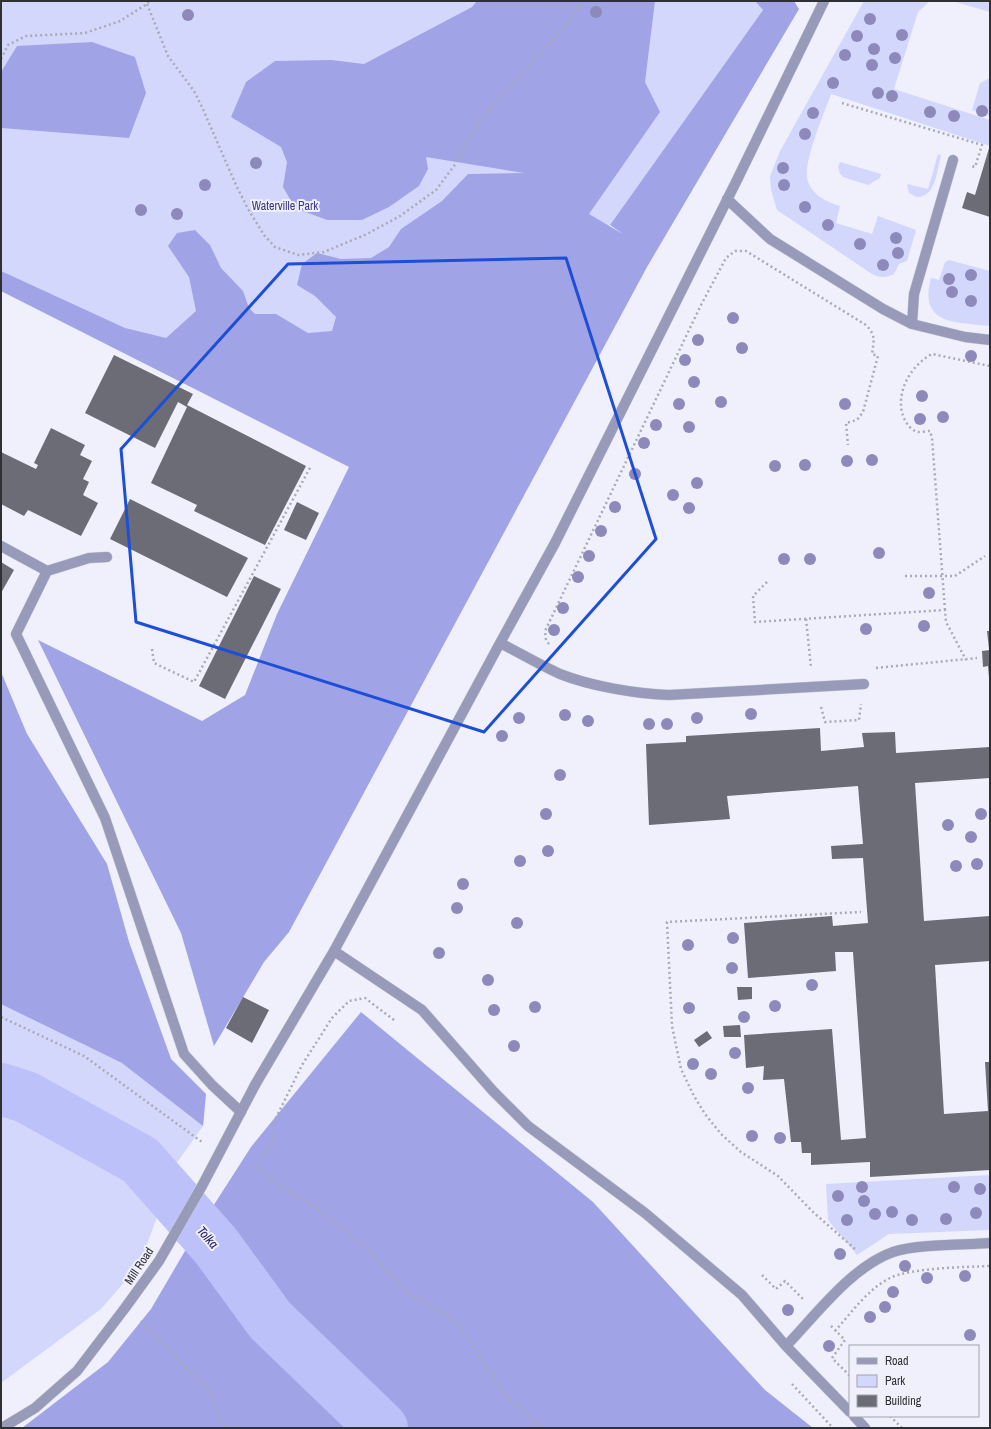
<svg xmlns="http://www.w3.org/2000/svg" width="991" height="1429" font-family="'Archivo Narrow',sans-serif">
<rect width="100%" height="100%" fill="#eff0fb"/>
<path fill="#d3d7fc" d="M1 1H755L763 10 595 246 350 467 1 291Z
M864 1H930L918 12 894 89 990 120V146L831 94C824 114 805 157 807 177 809 193 826 202 840 206L836 223 872 234 878 216 916 230 907 261 899 264 894 274C886 278 880 278 872 274L777 210 771 190 770 176 780 151Z
M952 1H990V12Z
M990 78V116L972 110 980 83Z
M938 154 941 155C937 170 936 198 916 197L909 193 907 184 928 189Z
M840 162 881 174 880 178 868 185 843 177 840 174 838 167Z
M949 260 990 271V326C956 322 918 325 931 278L939 280 945 262Z
M1 672 27 734 107 864 129 942 171 1059 206 1094 203 1126 176 1164 140 1264 101 1309 1 1383Z
M990 1175V1230L889 1234 857 1255 828 1220 826 1184Z"/>
<path fill="#a0a4e7" d="M477 1H655L645 82 660 112 589 214 623 234 610 225 763 10 755 1H794L799 9 647 267 289 932 264 962 214 1046 181 933 38 640 202 721 245 695 277 614 349 467 1 291V271L125 328 166 338 196 311 189 277 168 246 177 233 195 230 210 245 221 268 243 291 249 308 255 314H276L308 333 332 331 336 317 315 296 297 285 302 264 317 253 341 259 371 258 389 247 401 229 442 201 468 174 524 173 426 157 428 169 419 186 389 207 362 220H327L295 208 283 187 287 162 281 147 231 117 246 82 275 61 331 60 364 64 472 7Z
M92 42 135 57 146 93 129 138 1 128V72L17 46Z
M1 672 27 734 107 864 129 942 171 1059 206 1094 203 1126 122 1063 1 1004Z
M361 1012 593 1202 765 1390 813 1428H22L108 1362 151 1309 192 1239 251 1147Z"/>
<g fill="none" stroke-linecap="round" stroke-linejoin="round">
<path stroke="#bdc1f9" stroke-width="52" d="M1 1089 26 1097 140 1160 216 1246 270 1320 382 1428"/>
</g>
<path fill="#6b6c75" d="M990 145V217L962 208 967 192 975 195Z
M114 355 193 394 187 405 306 466 265 545 194 511 197 505 151 483 187 407 178 402 155 448 85 413Z
M51 428 85 445 80 455 92 461 83 479 89 482 83 495 98 503 81 536 28 510 24 516 1 504V452L36 469 38 465 34 463Z
M130 499 248 558 227 597 110 539Z
M297 502 319 513 306 540 284 530Z
M1 562 14 570 1 593Z
M254 576 281 589 225 699 199 686Z
M987 631H990V649H989Z
M990 650V678H989L988 666 983 667 982 651Z
M820 728 821 751 864 747 862 733 895 732 896 753 990 747V778L915 783 924 921 990 916V961L935 965 944 1114 988 1111 985 1062H990V1170L870 1177V1162L811 1165V1153H802L801 1142H791L784 1079 763 1080 764 1066 746 1068 744 1035 832 1029 841 1140 866 1138 853 952H835L836 971 748 978 744 923 832 916 833 926 868 923 863 858 832 859 831 846 863 844 858 786 727 796 730 819 649 825 646 744 686 742V736Z
M737 987H752V999L738 1000Z
M243 997 269 1010 252 1043 226 1028Z
M740 1025 741 1037H724L723 1026Z
M707 1031 712 1038 699 1047 694 1040Z"/>
<g fill="none" stroke-linecap="round" stroke-linejoin="round">
<defs>
<path id="lane" d="M727 199 770 239 883 309 912 324 965 337 990 340
M912 324 914 294 953 160
M1 546 47 571
M107 557 89 558 47 571 16 634 105 818 184 1054 212 1085 241 1112
M500 643C520 653 540 665 560 674 590 686 637 694 669 695L864 684
M334 951 422 1010 493 1091 528 1126 645 1213 742 1295 786 1346 850 1412
M255 1085 334 951 500 643 555 543 737 180 824 1
M786 1346C816 1315 851 1267 893 1252 917 1244 963 1245 990 1243
M854 1416 865 1428"/>
<path id="street" d="M2 1428 35 1408 77 1371 125 1308 159 1261 202 1186 255 1085"/>
</defs>
<use href="#lane" stroke="#cccdd7" stroke-width="11"/>
<use href="#street" stroke="#cccdd7" stroke-width="11"/>
<path stroke="#a9aab3" stroke-width="2.5" stroke-dasharray="2 3" stroke-linecap="butt" d="M147 4 168 56 194 91 202 107 236 185 248 209 264 235 275 247 298 255 324 252 367 234 400 216 436 190 454 166 479 121 564 27 574 15 582 1
M1 59 8 45 26 36 85 33 120 21 147 4 149 1
M842 103 982 145 975 167 971 166
M905 576H955L985 556
M767 582 753 596 755 622 945 610 946 622 966 660
M945 610 932 438 930 431C927 431 922 432 918 432 913 431 908 426 906 422 892 398 909 366 932 354L990 366
M806 619 811 667
M549 644 546 640 545 631 701 305 726 258 735 251H746L866 325C876 336 874 339 872 354L878 356 863 412 857 420 846 423 848 445
M152 649 154 663 194 682 311 466
M876 668 977 658
M821 707 825 722 859 720 861 704
M1 1017 84 1056 202 1142
M394 1020 365 998 349 1001 332 1018 302 1065 272 1126 273 1140 257 1169 275 1183 314 1206 363 1245 409 1294 455 1320 505 1395 542 1428
M855 1249 813 1212 778 1176 741 1152 721 1134 705 1114 694 1096 681 1069 672 1026 667 922 861 912
M762 1275 776 1289 785 1281 803 1299
M141 1321 211 1393 225 1428
M831 1326 845 1340 832 1358 850 1376
M835 1331C851 1313 868 1289 890 1278 910 1268 966 1267 990 1266
M792 1384 833 1428
M890 1416 902 1428"/>
<use href="#lane" stroke="#979ab8" stroke-width="10"/>
<use href="#street" stroke="#979ab8" stroke-width="10"/>
</g>
<g fill="#8d8abb">
<circle cx="596" cy="12" r="6"/>
<circle cx="188" cy="15" r="6"/>
<circle cx="870" cy="19" r="6"/>
<circle cx="902" cy="35" r="6"/>
<circle cx="857" cy="36" r="6"/>
<circle cx="874" cy="49" r="6"/>
<circle cx="845" cy="55" r="6"/>
<circle cx="895" cy="58" r="6"/>
<circle cx="872" cy="65" r="6"/>
<circle cx="833" cy="83" r="6"/>
<circle cx="878" cy="93" r="6"/>
<circle cx="892" cy="96" r="6"/>
<circle cx="982" cy="111" r="6"/>
<circle cx="930" cy="112" r="6"/>
<circle cx="813" cy="113" r="6"/>
<circle cx="954" cy="116" r="6"/>
<circle cx="805" cy="134" r="6"/>
<circle cx="256" cy="163" r="6"/>
<circle cx="783" cy="168" r="6"/>
<circle cx="205" cy="185" r="6"/>
<circle cx="784" cy="185" r="6"/>
<circle cx="805" cy="207" r="6"/>
<circle cx="141" cy="210" r="6"/>
<circle cx="177" cy="214" r="6"/>
<circle cx="828" cy="225" r="6"/>
<circle cx="896" cy="238" r="6"/>
<circle cx="860" cy="244" r="6"/>
<circle cx="898" cy="253" r="6"/>
<circle cx="883" cy="265" r="6"/>
<circle cx="971" cy="275" r="6"/>
<circle cx="949" cy="279" r="6"/>
<circle cx="952" cy="292" r="6"/>
<circle cx="971" cy="301" r="6"/>
<circle cx="733" cy="318" r="6"/>
<circle cx="698" cy="340" r="6"/>
<circle cx="742" cy="348" r="6"/>
<circle cx="971" cy="356" r="6"/>
<circle cx="685" cy="360" r="6"/>
<circle cx="694" cy="382" r="6"/>
<circle cx="922" cy="396" r="6"/>
<circle cx="721" cy="402" r="6"/>
<circle cx="679" cy="404" r="6"/>
<circle cx="845" cy="404" r="6"/>
<circle cx="943" cy="417" r="6"/>
<circle cx="920" cy="419" r="6"/>
<circle cx="656" cy="425" r="6"/>
<circle cx="689" cy="427" r="6"/>
<circle cx="644" cy="443" r="6"/>
<circle cx="872" cy="460" r="6"/>
<circle cx="847" cy="461" r="6"/>
<circle cx="805" cy="465" r="6"/>
<circle cx="775" cy="466" r="6"/>
<circle cx="635" cy="474" r="6"/>
<circle cx="697" cy="483" r="6"/>
<circle cx="673" cy="495" r="6"/>
<circle cx="615" cy="507" r="6"/>
<circle cx="689" cy="508" r="6"/>
<circle cx="601" cy="531" r="6"/>
<circle cx="879" cy="553" r="6"/>
<circle cx="589" cy="556" r="6"/>
<circle cx="784" cy="559" r="6"/>
<circle cx="810" cy="559" r="6"/>
<circle cx="578" cy="577" r="6"/>
<circle cx="929" cy="593" r="6"/>
<circle cx="563" cy="608" r="6"/>
<circle cx="924" cy="626" r="6"/>
<circle cx="866" cy="629" r="6"/>
<circle cx="554" cy="630" r="6"/>
<circle cx="751" cy="714" r="6"/>
<circle cx="565" cy="715" r="6"/>
<circle cx="519" cy="718" r="6"/>
<circle cx="697" cy="718" r="6"/>
<circle cx="588" cy="721" r="6"/>
<circle cx="649" cy="724" r="6"/>
<circle cx="667" cy="724" r="6"/>
<circle cx="502" cy="736" r="6"/>
<circle cx="560" cy="775" r="6"/>
<circle cx="546" cy="814" r="6"/>
<circle cx="981" cy="814" r="6"/>
<circle cx="948" cy="825" r="6"/>
<circle cx="971" cy="837" r="6"/>
<circle cx="548" cy="851" r="6"/>
<circle cx="520" cy="861" r="6"/>
<circle cx="977" cy="864" r="6"/>
<circle cx="956" cy="866" r="6"/>
<circle cx="463" cy="884" r="6"/>
<circle cx="457" cy="908" r="6"/>
<circle cx="517" cy="923" r="6"/>
<circle cx="733" cy="938" r="6"/>
<circle cx="688" cy="945" r="6"/>
<circle cx="439" cy="953" r="6"/>
<circle cx="732" cy="968" r="6"/>
<circle cx="488" cy="980" r="6"/>
<circle cx="812" cy="985" r="6"/>
<circle cx="775" cy="1006" r="6"/>
<circle cx="535" cy="1007" r="6"/>
<circle cx="689" cy="1008" r="6"/>
<circle cx="494" cy="1010" r="6"/>
<circle cx="744" cy="1017" r="6"/>
<circle cx="514" cy="1046" r="6"/>
<circle cx="735" cy="1053" r="6"/>
<circle cx="693" cy="1064" r="6"/>
<circle cx="711" cy="1074" r="6"/>
<circle cx="748" cy="1088" r="6"/>
<circle cx="752" cy="1136" r="6"/>
<circle cx="780" cy="1138" r="6"/>
<circle cx="862" cy="1187" r="6"/>
<circle cx="954" cy="1187" r="6"/>
<circle cx="980" cy="1189" r="6"/>
<circle cx="838" cy="1196" r="6"/>
<circle cx="864" cy="1201" r="6"/>
<circle cx="892" cy="1212" r="6"/>
<circle cx="976" cy="1213" r="6"/>
<circle cx="875" cy="1214" r="6"/>
<circle cx="946" cy="1219" r="6"/>
<circle cx="847" cy="1220" r="6"/>
<circle cx="912" cy="1220" r="6"/>
<circle cx="840" cy="1254" r="6"/>
<circle cx="905" cy="1266" r="6"/>
<circle cx="965" cy="1276" r="6"/>
<circle cx="927" cy="1278" r="6"/>
<circle cx="893" cy="1292" r="6"/>
<circle cx="885" cy="1307" r="6"/>
<circle cx="788" cy="1310" r="6"/>
<circle cx="870" cy="1317" r="6"/>
<circle cx="970" cy="1335" r="6"/>
<circle cx="829" cy="1346" r="6"/>
</g>
<path fill="none" stroke="#1d4ed8" stroke-width="3" stroke-linejoin="round" d="M566 258 656 539 484 732 136 622 121 449 288 264Z"/>
<g text-anchor="middle" stroke-width="4" stroke-linejoin="round" paint-order="stroke">
<g font-size="12" fill="#3c3786" stroke="#eff0fb">
<text x="285" y="210">Waterville Park</text>
</g>
<g font-size="12" fill="#2f3034" stroke="#eff0fb">
<text transform="translate(139 1266) rotate(-56)" y="4">Mill Road</text>
</g>
<g font-size="13" font-style="italic" fill="#241966" stroke="#eff0fb">
<text transform="translate(208 1237) rotate(49)" y="5">Tolka</text>
</g>
</g>
<rect width="991" height="1429" fill="none" stroke="#2f3034" stroke-width="4"/>
<rect x="849" y="1345" width="130" height="72" fill="#eff0fb" stroke="#a2a3ab"/>
<rect x="857" y="1358" width="20" height="6" fill="#979ab8" stroke="#a2a3ab"/>
<text x="885" y="1365" font-size="12" fill="#2f3034">Road</text>
<rect x="857" y="1375" width="20" height="12" fill="#d3d7fc" stroke="#a2a3ab"/>
<text x="885" y="1385" font-size="12" fill="#2f3034">Park</text>
<rect x="857" y="1395" width="20" height="12" fill="#6b6c75" stroke="#a2a3ab"/>
<text x="885" y="1405" font-size="12" fill="#2f3034">Building</text>
</svg>
